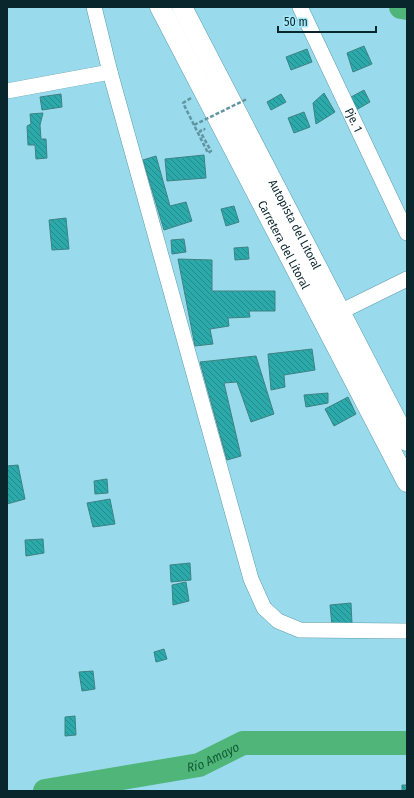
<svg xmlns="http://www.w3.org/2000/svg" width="414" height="798" font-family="'Fira Sans Condensed',sans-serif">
<defs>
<pattern id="building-back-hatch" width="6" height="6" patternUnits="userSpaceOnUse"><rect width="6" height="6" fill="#2ca9aa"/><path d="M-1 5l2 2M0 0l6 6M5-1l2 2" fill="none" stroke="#24898b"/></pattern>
</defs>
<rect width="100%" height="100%" fill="#99dbec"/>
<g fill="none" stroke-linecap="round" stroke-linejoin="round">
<g stroke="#4fb579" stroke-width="24">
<path d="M401 7 407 8"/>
<path id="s1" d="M45 791 199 765 243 743H407"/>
</g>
</g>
<path fill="url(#building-back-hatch)" stroke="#3d8383" d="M364 46 372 64 353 72 347 53Z
M307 49 312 62 291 70 286 57Z
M364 90 370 102 356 110 351 97Z
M324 93 335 112 316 124 313 103Z
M61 94 62 107 42 110 40 97Z
M281 94 286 102 271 110 267 102Z
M304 112 310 127 294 133 288 118Z
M43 113 40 125 41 139H46L47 158 36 159 35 145H28L27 126 31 124 30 114Z
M204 155 206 178 167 181 165 159Z
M156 156 170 206 186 202 192 221 164 230 143 160Z
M234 206 239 222 226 226 221 209Z
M66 218 69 249 52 250 49 220Z
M184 239 186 252 172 254 171 240Z
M248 247 249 259 235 260 234 248Z
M178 259 212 260V291H275V311H249L250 317 228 318 229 326 210 329 213 344 195 346Z
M312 349 315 370 284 375 285 387 271 390 268 354Z
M256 356 274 414 251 422 237 382 224 383 241 456 227 460 200 362Z
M328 393V403L306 407 304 395Z
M348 397 356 414 334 426 325 409Z
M18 465 25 499 7 504V466Z
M107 479 108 493 95 494 94 481Z
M110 499 115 524 93 527 87 503Z
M43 539 44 553 26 556 25 540Z
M190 563 191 580 171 582 170 565Z
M186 582 189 601 173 605 172 585Z
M351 603 352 624 332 626 330 605Z
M164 649 167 659 156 662 154 652Z
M93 671 95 689 82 691 79 672Z
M75 716 76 735 65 736V717Z
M402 785H407V791H402Z"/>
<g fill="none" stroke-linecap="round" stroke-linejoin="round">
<defs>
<g id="minor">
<path d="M94 7 110 72 251 579 264 608 278 621 300 630 407 631"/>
<path id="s2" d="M300 7 407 233"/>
<path d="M7 91 110 72"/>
<path d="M340 312 407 279"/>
</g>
<g id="major">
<path id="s3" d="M160 7 407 482"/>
<path id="s4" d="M182 7 407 441"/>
</g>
</defs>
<use href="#minor" stroke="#5c9dad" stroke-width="16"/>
<use href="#major" stroke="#5c9dad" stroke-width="21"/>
<path stroke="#6295a2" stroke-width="2.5" stroke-dasharray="4 2" stroke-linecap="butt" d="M191 98 183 103 208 153 211 151 200 131 204 129 205 130"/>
<use href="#minor" stroke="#fff" stroke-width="15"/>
<use href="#major" stroke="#fff" stroke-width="20"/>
<path stroke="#6295a2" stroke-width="2.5" stroke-dasharray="4 2" stroke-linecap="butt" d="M194 125 247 99"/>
</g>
<g text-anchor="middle" stroke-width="3.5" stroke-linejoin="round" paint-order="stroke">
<g font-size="12" fill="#09262c" stroke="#a6e8f9">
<text dy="4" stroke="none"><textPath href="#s2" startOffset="125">Pje. 1</textPath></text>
<text dy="4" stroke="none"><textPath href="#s4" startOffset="245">Autopista del Litoral</textPath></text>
<text dy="4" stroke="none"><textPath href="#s3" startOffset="268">Carretera del Litoral</textPath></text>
</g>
<g font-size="13" font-style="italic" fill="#115d36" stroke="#a6e8f9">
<text dy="5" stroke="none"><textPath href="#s1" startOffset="172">Río Amayo</textPath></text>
</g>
</g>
<rect width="414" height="798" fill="none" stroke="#09262c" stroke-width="16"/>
<path d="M278 26v6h98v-6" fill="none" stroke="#09262c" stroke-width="2"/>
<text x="284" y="26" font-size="12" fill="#09262c" stroke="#a6e8f9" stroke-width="3" paint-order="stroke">50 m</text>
</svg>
